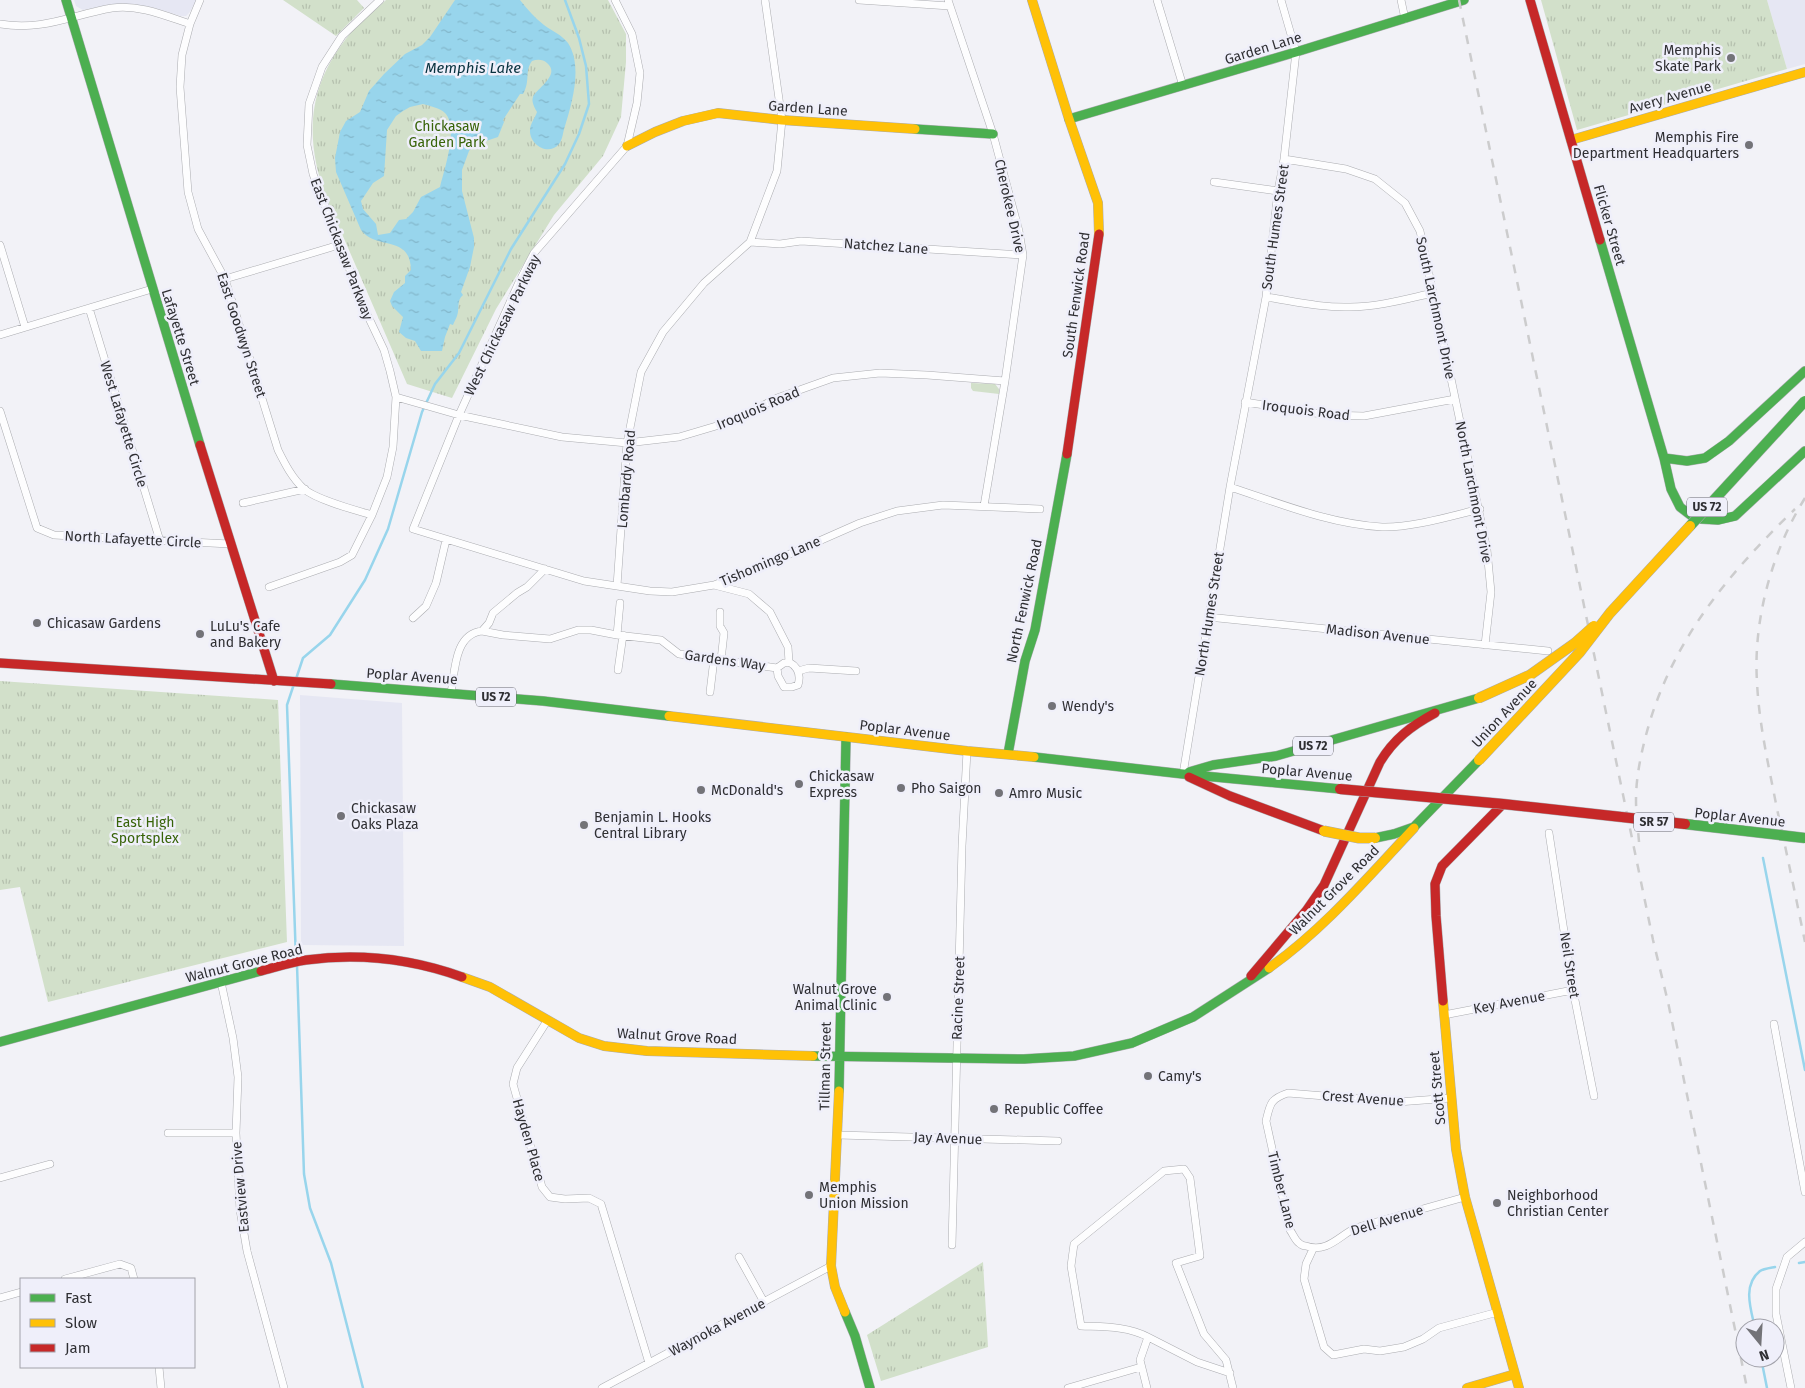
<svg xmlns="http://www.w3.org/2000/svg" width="1805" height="1388" font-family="'Fira Sans',sans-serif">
<defs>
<pattern id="park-tufts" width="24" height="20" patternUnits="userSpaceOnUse" patternTransform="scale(1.25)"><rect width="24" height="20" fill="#d2e0ca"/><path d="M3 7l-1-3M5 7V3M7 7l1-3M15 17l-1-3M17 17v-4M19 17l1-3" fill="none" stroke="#b5c0ae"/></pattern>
<pattern id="water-ripples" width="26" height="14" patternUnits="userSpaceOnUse" patternTransform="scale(1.25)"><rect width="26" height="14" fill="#98d5ec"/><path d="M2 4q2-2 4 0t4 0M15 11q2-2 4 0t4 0" fill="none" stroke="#83b7cb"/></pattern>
</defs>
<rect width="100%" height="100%" fill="#f2f2f7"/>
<path fill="#e6e7f3" d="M74 0H197L189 13 186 16H181L151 7 131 4H113L83 10 76 6Z
M1767 0H1805V64L1787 69Z
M300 695 402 703 404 946 301 945Z"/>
<path fill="#d2e0ca" d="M971 383 995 384 999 389V394L973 391 971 388Z"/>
<path fill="url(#park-tufts)" d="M283 0H357L364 8 336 36Z
M386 0H608L626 34V62L621 117 603 156 554 215 496 309 452 398 407 384 326 197C305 141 307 89 345 40 356 25 372 13 386 0Z
M1541 0H1767L1787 69 1577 130Z
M0 681 278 700 287 942 48 1002 20 887 0 890Z
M983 1262 988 1347 881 1381 867 1335Z"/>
<path fill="url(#water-ripples)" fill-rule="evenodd" d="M455 0H520C527 9 535 18 544 25 552 31 562 35 568 43 583 66 572 103 565 126 563 131 563 139 559 144 548 157 529 144 530 130 530 124 535 118 537 112 535 108 531 102 533 97 537 88 561 75 547 63 543 59 537 59 532 61 524 72 531 80 523 94H520L503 120 504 122 498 137 474 145 469 151 462 170V191L474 238V247L470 267 461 292 463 295C456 301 460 308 457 316 456 319 454 322 453 325L450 324 445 337 442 351H421L415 341 406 338 399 332 403 317 392 306 390 301 394 292 405 283V276L411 270C410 234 377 251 361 230L336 172 335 158 340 132 346 121 360 112 369 91 384 74 405 54 422 45 430 37ZM423 104C430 106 440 108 445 113 459 127 444 170 440 187L421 197 413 212 406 219 399 220 390 233 378 235 376 224 363 209 361 201 373 183 384 176 387 130 396 116 403 111 410 107Z"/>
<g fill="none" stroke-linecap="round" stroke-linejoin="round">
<path stroke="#98d5ec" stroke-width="2.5" d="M296 679 303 658 330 635 365 580 388 529 422 412 435 384 459 353 511 249 565 164 579 134 589 104 586 66 579 38 565 0
M294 684 287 705 296 960
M1763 858 1805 1070
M297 965 304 1174 310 1208 331 1263 363 1388
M1799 1263 1805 1262
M1755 1328C1751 1310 1742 1285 1760 1271 1763 1269 1770 1268 1775 1267
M1761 1358 1767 1388"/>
<defs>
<path id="street" d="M200 0 190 24 182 55 180 87 188 192 198 229 225 279 278 450C285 464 292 478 304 489 317 500 355 510 372 515
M615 0 632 34 640 73 637 103 627 146 534 253 520 280 459 415 413 529 584 581 650 591 672 592 714 585 758 568 860 523 897 511 943 505 1040 509
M859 0 950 6
M948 0 993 134 1019 231 1023 255 1005 381 984 506
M1157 0 1183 86
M1401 0 1405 19
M0 24C44 31 71 15 112 8 139 4 166 16 190 24
M1284 159 1346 169 1375 179 1405 203 1420 231 1487 550 1491 592 1485 645
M1214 182 1278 191
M750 242 780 244 801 241 1023 255
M0 245 25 327
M225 279 339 245
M1266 297C1293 301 1321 308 1350 307 1378 307 1406 299 1433 293
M89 308 160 541
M0 335 152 289
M396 397 459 415 562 437 627 443 679 437 733 421 777 398 833 378 880 373 927 375 1005 381
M1245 402 1327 415 1364 416 1455 399
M0 411 37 528 54 535 230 544
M1230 487C1279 503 1329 524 1382 527 1411 528 1451 516 1480 509
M243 503 305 489
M714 585 749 594 770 612 788 647 789 662
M617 586 627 443 641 372 663 332 704 283 750 242 777 171 782 120 765 0
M269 587 340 562 352 555 372 515 387 477 393 447 396 397 390 371 384 350 366 312 313 174 307 145 309 104 322 67 342 36 380 0
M720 612V626L724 633 721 660
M1208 617 1548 651
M413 618 426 606 436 583 446 540
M482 631 503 635 550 639 578 630H591L617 635 661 640 679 654 777 668 784 663 789 662C798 667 801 675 798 685L792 687H784L778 676 777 668
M617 635 620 603
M618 670 623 635
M798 671 809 668 856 671
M710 692 714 659
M451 693C455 672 454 634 482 631L489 623 493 613 517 593 527 587 545 569
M1183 774 1230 487 1266 297 1278 191 1284 159 1296 52 1281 0
M1549 833 1573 990 1594 1096
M221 982 233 1038 238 1077 236 1133 240 1210 247 1251 284 1388
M1444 1015 1573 990
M547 1021 517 1068 513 1084 542 1187 550 1197 565 1199 589 1198 601 1204 649 1363
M1774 1024 1805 1192
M1451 1098 1398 1102 1288 1093C1270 1099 1270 1104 1266 1121L1290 1230C1293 1234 1295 1240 1299 1243 1301 1245 1304 1246 1306 1246 1327 1253 1338 1237 1355 1228L1465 1197
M168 1133H236
M838 1135 1058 1141
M0 1178 50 1164
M952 1245 962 846 967 751
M1313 1249 1306 1264 1304 1279 1324 1347 1333 1355 1364 1349 1380 1351 1404 1347 1423 1339 1439 1328 1498 1312
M739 1257 764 1302
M65 1279 120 1264 131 1268 134 1279
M0 1298 21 1292
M1148 1337 1197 1362 1230 1373
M159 1367 161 1388
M602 1388 831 1266
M1068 1388 1141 1367
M1147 1388 1140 1360 1148 1337C1127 1326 1104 1327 1081 1326L1071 1266 1074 1244 1164 1171 1184 1169 1190 1178 1200 1256 1176 1263 1204 1334 1226 1360 1233 1388
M1791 1388 1776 1314V1289L1787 1257 1805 1242"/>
<path id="fast" d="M66 0 200 445
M1069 119 1296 52 1464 0
M915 129 993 134
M1600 240 1664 458
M1805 371 1729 441 1705 458 1687 461 1664 458 1671 489 1680 507 1693 517 1701 519 1718 520 1735 516 1805 451
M331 684 543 701 669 716
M1008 754 1025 661 1035 630 1067 454
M1034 757 1183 774 1340 789
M1189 772 1213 765 1276 756 1479 698
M1375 838 1394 834 1414 827 1479 760
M0 1042 261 971
M813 1056 1024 1059 1074 1056 1132 1043 1193 1017 1269 968
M839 1091 846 737
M845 1312 855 1336 870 1388"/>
<path id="slow" d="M1032 0 1069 119 1098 203 1099 234
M1571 140 1805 72
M627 146 655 132 683 121 718 113 782 120 915 129
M669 716 967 751 1034 757
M1269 968C1324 929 1368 877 1414 828
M462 977 490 987 579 1038 604 1046 647 1051 813 1056
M1443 1001 1456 1149 1465 1197 1519 1388
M839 1091 831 1266 835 1287 845 1312
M1467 1388 1515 1374"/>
<path id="jam" d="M1530 0 1600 240
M200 445 274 681
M1067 454 1099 234
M0 663 331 684
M1189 777 1230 796 1324 831
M261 971C276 967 291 962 306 960 358 953 412 959 462 977
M1251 976 1306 911 1324 885 1380 762C1394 739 1411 726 1435 713
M1443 1001 1436 916 1435 884 1442 866 1503 804"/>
</defs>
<use href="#street" stroke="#abacb0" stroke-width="8"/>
<use href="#fast" stroke="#abacb0" stroke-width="10"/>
<use href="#slow" stroke="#abacb0" stroke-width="10"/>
<use href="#jam" stroke="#abacb0" stroke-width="10"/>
<use href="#street" stroke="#fdfdfe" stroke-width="7"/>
<use href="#fast" stroke="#4caf50" stroke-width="9"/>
<use href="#slow" stroke="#ffc107" stroke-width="9"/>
<use href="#jam" stroke="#c62828" stroke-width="9"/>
<path stroke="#cccccd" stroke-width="2.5" stroke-dasharray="9 9" stroke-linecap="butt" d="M1459 0 1653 940 1668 1002 1747 1388
M1805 498C1772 551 1753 620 1757 682 1759 725 1769 767 1777 809 1787 854 1796 898 1805 942
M1639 842C1638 828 1636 814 1636 800 1636 779 1640 759 1645 739 1669 644 1726 576 1795 509"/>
<defs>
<path id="fast-bridge" d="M1690 526 1805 401
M1685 824 1805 838"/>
<path id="slow-bridge" d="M1479 698 1530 675 1575 643 1594 626
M1479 760 1580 652 1610 613 1690 526
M1324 831 1359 838H1375"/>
<path id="jam-bridge" d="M1340 789 1503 804 1685 824"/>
</defs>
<use href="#fast-bridge" stroke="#abacb0" stroke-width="11" stroke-linecap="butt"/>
<use href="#slow-bridge" stroke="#abacb0" stroke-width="11" stroke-linecap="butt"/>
<use href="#jam-bridge" stroke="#abacb0" stroke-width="11" stroke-linecap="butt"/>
<use href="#fast-bridge" stroke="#4caf50" stroke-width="10"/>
<use href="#slow-bridge" stroke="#ffc107" stroke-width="10"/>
<use href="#jam-bridge" stroke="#c62828" stroke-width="10"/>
</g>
<g fill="#737378" stroke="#efeffa" stroke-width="2">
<circle cx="1731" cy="58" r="5"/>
<circle cx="1749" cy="145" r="5"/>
<circle cx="37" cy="623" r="5"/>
<circle cx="200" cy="634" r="5"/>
<circle cx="1052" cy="706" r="5"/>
<circle cx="799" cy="784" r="5"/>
<circle cx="901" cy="788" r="5"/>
<circle cx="701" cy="790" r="5"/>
<circle cx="999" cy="793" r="5"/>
<circle cx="341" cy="816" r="5"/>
<circle cx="584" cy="825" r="5"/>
<circle cx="887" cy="997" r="5"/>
<circle cx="1148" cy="1076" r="5"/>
<circle cx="994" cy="1109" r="5"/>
<circle cx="809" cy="1195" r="5"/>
<circle cx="1497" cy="1203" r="5"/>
</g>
<g text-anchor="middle" stroke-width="5" stroke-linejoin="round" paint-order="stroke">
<g fill="#efeffa" stroke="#69696f" stroke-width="1">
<rect x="1687" y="497.5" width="40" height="19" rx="4"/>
<rect x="476" y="687.5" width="40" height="19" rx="4"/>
<rect x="1293" y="736.5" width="40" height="19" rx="4"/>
<rect x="1634" y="812.5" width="40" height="19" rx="4"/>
</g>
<g font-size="12" font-weight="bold" fill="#2f2f33">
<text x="1707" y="511">US 72</text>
<text x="496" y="701">US 72</text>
<text x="1313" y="750">US 72</text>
<text x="1654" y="826">SR 57</text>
</g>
<g font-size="14" fill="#2f2f33" stroke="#efeffa">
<text transform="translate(1263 48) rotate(-17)" y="5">Garden Lane</text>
<text transform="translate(1670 97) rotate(-16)" y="5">Avery Avenue</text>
<text transform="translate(808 108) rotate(4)" y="5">Garden Lane</text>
<text transform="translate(1010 206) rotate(77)" y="5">Cherokee Drive</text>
<text transform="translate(1610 225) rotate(74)" y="5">Flicker Street</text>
<text transform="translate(1275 227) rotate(-82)" y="5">South Humes Street</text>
<text transform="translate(886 246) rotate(4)" y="5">Natchez Lane</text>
<text transform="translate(342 249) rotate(69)" y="5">East Chickasaw Parkway</text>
<text transform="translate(1076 295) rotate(-82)" y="5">South Fenwick Road</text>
<text transform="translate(1436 308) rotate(78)" y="5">South Larchmont Drive</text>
<text transform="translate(502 325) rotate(-64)" y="5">West Chickasaw Parkway</text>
<text transform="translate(242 335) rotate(72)" y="5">East Goodwyn Street</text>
<text transform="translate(181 337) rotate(73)" y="5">Lafayette Street</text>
<text transform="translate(758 408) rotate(-23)" y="5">Iroquois Road</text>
<text transform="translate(1306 410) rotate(7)" y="5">Iroquois Road</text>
<text transform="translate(124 424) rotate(73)" y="5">West Lafayette Circle</text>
<text transform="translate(626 479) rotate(-85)" y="5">Lombardy Road</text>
<text transform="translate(1474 492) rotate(79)" y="5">North Larchmont Drive</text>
<text transform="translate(133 539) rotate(3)" y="5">North Lafayette Circle</text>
<text transform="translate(770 561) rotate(-23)" y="5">Tishomingo Lane</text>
<text transform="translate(1024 601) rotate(-78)" y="5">North Fenwick Road</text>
<text transform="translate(1209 614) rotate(-81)" y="5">North Humes Street</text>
<text transform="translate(1378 634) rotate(6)" y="5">Madison Avenue</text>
<text transform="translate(725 660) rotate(8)" y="5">Gardens Way</text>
<text transform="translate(412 676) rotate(4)" y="5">Poplar Avenue</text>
<text transform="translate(1504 713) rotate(-47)" y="5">Union Avenue</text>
<text transform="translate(905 730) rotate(7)" y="5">Poplar Avenue</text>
<text transform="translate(1307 772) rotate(5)" y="5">Poplar Avenue</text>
<text transform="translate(1740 817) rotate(6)" y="5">Poplar Avenue</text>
<text transform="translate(1334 890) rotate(-45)" y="5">Walnut Grove Road</text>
<text transform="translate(244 963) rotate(-14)" y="5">Walnut Grove Road</text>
<text transform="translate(1570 965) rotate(81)" y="5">Neil Street</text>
<text transform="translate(958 998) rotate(-88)" y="5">Racine Street</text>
<text transform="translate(1509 1002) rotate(-11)" y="5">Key Avenue</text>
<text transform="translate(677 1036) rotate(3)" y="5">Walnut Grove Road</text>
<text transform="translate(825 1066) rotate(-89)" y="5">Tillman Street</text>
<text transform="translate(1437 1088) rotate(-95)" y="5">Scott Street</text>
<text transform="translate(1363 1098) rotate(4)" y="5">Crest Avenue</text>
<text transform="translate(948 1138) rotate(2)" y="5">Jay Avenue</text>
<text transform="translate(529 1140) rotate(74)" y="5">Hayden Place</text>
<text transform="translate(240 1187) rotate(-95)" y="5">Eastview Drive</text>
<text transform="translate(1282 1190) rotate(76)" y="5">Timber Lane</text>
<text transform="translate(1387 1220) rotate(-17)" y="5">Dell Avenue</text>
<text transform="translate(717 1327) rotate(-28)" y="5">Waynoka Avenue</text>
</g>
<g font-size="14" fill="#2f2f33" stroke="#efeffa" text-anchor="start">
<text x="1721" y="55" text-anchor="end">Memphis<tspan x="1721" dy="16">Skate Park</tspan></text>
<text x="1739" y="142" text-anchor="end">Memphis Fire<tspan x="1739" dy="16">Department Headquarters</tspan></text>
<text x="47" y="628">Chicasaw Gardens</text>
<text x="210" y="631">LuLu's Cafe<tspan x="210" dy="16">and Bakery</tspan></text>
<text x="1062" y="711">Wendy's</text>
<text x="809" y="781">Chickasaw<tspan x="809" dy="16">Express</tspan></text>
<text x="911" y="793">Pho Saigon</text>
<text x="711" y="795">McDonald's</text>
<text x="1009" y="798">Amro Music</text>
<text x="351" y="813">Chickasaw<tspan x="351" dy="16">Oaks Plaza</tspan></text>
<text x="594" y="822">Benjamin L. Hooks<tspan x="594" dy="16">Central Library</tspan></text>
<text x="877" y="994" text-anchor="end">Walnut Grove<tspan x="877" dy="16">Animal Clinic</tspan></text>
<text x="1158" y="1081">Camy's</text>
<text x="1004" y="1114">Republic Coffee</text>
<text x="819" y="1192">Memphis<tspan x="819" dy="16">Union Mission</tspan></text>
<text x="1507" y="1200">Neighborhood<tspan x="1507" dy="16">Christian Center</tspan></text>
</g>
<g font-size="14" fill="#376308" stroke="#efeffa">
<text x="447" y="131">Chickasaw<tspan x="447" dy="16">Garden Park</tspan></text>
<text x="145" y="827">East High<tspan x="145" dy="16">Sportsplex</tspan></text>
</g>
<g font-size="15" font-style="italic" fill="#07313e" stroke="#efeffa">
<text x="473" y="73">Memphis Lake</text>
</g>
</g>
<rect x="20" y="1278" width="175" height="90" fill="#efeffa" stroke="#a2a2aa"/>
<rect x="30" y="1294" width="25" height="8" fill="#4caf50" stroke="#a2a2aa"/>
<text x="65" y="1303" font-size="15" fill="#2f2f33">Fast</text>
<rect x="30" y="1319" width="25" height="8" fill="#ffc107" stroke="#a2a2aa"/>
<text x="65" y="1328" font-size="15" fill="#2f2f33">Slow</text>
<rect x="30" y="1344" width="25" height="8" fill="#c62828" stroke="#a2a2aa"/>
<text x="65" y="1353" font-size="15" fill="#2f2f33">Jam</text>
<g transform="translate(1760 1343) rotate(162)"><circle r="24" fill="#efeffa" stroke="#a2a2aa"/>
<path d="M0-4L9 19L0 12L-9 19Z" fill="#737378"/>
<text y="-8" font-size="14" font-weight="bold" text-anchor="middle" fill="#2f2f33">N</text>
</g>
</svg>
